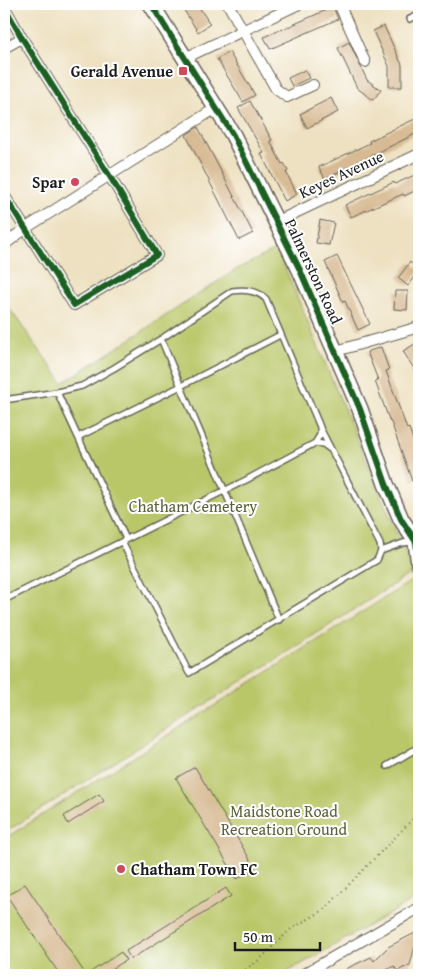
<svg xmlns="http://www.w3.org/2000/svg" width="423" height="979" font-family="'Gentium Book Plus',serif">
<rect width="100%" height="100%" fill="#fff"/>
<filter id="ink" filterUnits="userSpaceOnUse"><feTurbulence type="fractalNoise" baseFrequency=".02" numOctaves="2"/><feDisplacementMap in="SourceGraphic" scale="10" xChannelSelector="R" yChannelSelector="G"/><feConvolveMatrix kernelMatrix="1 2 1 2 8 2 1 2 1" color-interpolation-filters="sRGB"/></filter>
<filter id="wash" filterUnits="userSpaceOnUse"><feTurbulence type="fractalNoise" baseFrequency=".0096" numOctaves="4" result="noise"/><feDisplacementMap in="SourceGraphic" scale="20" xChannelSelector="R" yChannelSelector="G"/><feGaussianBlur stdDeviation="1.12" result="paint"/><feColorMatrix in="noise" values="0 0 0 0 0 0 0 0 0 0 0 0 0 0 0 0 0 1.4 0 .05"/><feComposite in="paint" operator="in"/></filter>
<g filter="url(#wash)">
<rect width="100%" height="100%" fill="#eee1c1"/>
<path fill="#bac769" stroke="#6b7242" d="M277 249 413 572 4 833V301L63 383 237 269Z
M419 576V897L282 975H4V839Z"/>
<g id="blocks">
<path fill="#d7ba93" d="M180 4H197L210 24 198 32Z
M333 7 338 19 270 49 264 37 280 29 281 30Z
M384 26 402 65V87H389V66L373 31Z
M349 42 367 80 381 90 373 100 357 88 338 48Z
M229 52 255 95 243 102 217 59Z
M305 70 309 78 292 86 288 78Z
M331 98 338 112 307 128 300 114Z
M250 101 272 140 270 141 282 164 284 163 288 171 286 172 297 194 285 201 261 154 264 153 238 108Z
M419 117V132L325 179 319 167 370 143 369 141Z
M198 127 253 233 239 240 186 135Z
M419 173V189L404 196 403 194 351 217 345 205 394 182 395 184Z
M320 220 334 223 329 245 316 243Z
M337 256 370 324 358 330 345 301 343 302 325 262Z
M410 262 419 270V272L408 286 398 278Z
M395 291H408L407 310 394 309Z
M415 344 419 350V377L403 351Z
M381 347 389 370 386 371 407 429 409 428 419 457V479L412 481 391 422H390L375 381 378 380 367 352Z
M195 767 255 868 237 879 176 778Z
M99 794 104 801 68 824 64 816Z
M25 884 86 975 121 952 126 960 103 975H60L7 896Z
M226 888 231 896 131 959 126 951Z
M419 931 410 965 397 971 394 966 377 975H349L346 969 371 957 374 961 388 947Z"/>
</g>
</g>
<g filter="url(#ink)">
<use href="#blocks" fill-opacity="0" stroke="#666156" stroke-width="1"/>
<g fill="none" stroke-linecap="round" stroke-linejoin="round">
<defs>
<path id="lane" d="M410 19 419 15
M161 339 279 620
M57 392 78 437
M4 400 57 392 82 386 114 368 161 339 232 291C245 289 257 290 266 299L320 427V435L315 443 246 480 4 600
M315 443 323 444 330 449
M126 539 78 437 181 386 280 335
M122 542 189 673 377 560 381 551 380 544 320 428
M381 551 403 543 412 542
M387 766 419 747"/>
<path id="street" d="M228 4 276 89 287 97 313 85
M339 4 365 62
M4 6 22 38 109 175 157 255 74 305 4 195
M4 48 22 38
M185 58 299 4
M276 222 419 154
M4 245 26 228 216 108
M336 351 419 327
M302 975 419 908"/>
<path id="secondary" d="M151 4 233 135 300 270 360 409 386 484 401 519 416 542 419 564"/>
</defs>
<use href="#lane" stroke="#666156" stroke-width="8"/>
<use href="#street" stroke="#666156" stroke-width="12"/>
<use href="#secondary" stroke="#666156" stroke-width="18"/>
<path stroke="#666156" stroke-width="2" stroke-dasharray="1 4" stroke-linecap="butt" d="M237 975 259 960 291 929 324 910 412 820 418 799"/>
<use href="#lane" stroke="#fff" stroke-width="5"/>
<use href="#street" stroke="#fff" stroke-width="10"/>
<use href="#secondary" stroke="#fff" stroke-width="15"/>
<defs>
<path id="cycleway" d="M151 4 233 135 300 270 360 409 386 484 401 519 416 542 419 564
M4 6 22 38 109 175 157 255 74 305 4 195"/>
</defs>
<use href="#cycleway" stroke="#fff" stroke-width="9"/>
<use href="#cycleway" stroke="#1b5e20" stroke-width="6"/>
</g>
</g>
<g fill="#d1495b" stroke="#fff" stroke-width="2">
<rect x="178" y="66" width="10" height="10" rx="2.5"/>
<circle cx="75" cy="182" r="5"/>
<circle cx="121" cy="869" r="5"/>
</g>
<g text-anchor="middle" stroke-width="4" stroke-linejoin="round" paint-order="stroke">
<g font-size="16" font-weight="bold" fill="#1c1c1c" stroke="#fff" text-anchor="end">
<text x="173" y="77">Gerald Avenue</text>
<text x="65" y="188">Spar</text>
<text x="131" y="875" text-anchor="start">Chatham Town FC</text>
</g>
<g font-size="16" fill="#1c1c1c" stroke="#fff">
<text transform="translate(341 174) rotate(-25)" y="6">Keyes Avenue</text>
<text transform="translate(314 271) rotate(65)" y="6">Palmerston Road</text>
</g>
<g font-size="16" fill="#5b603b" stroke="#fff">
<text x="193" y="512">Chatham Cemetery</text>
<text x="284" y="817">Maidstone Road<tspan x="284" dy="18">Recreation Ground</tspan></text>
</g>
</g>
<rect width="423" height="979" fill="none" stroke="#fff" stroke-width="20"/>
<path d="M235 942v8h85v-8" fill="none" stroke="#1c1c1c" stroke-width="2.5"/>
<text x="243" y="942" font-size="15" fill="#1c1c1c" stroke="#ffffff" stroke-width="4" paint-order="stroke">50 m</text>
</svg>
